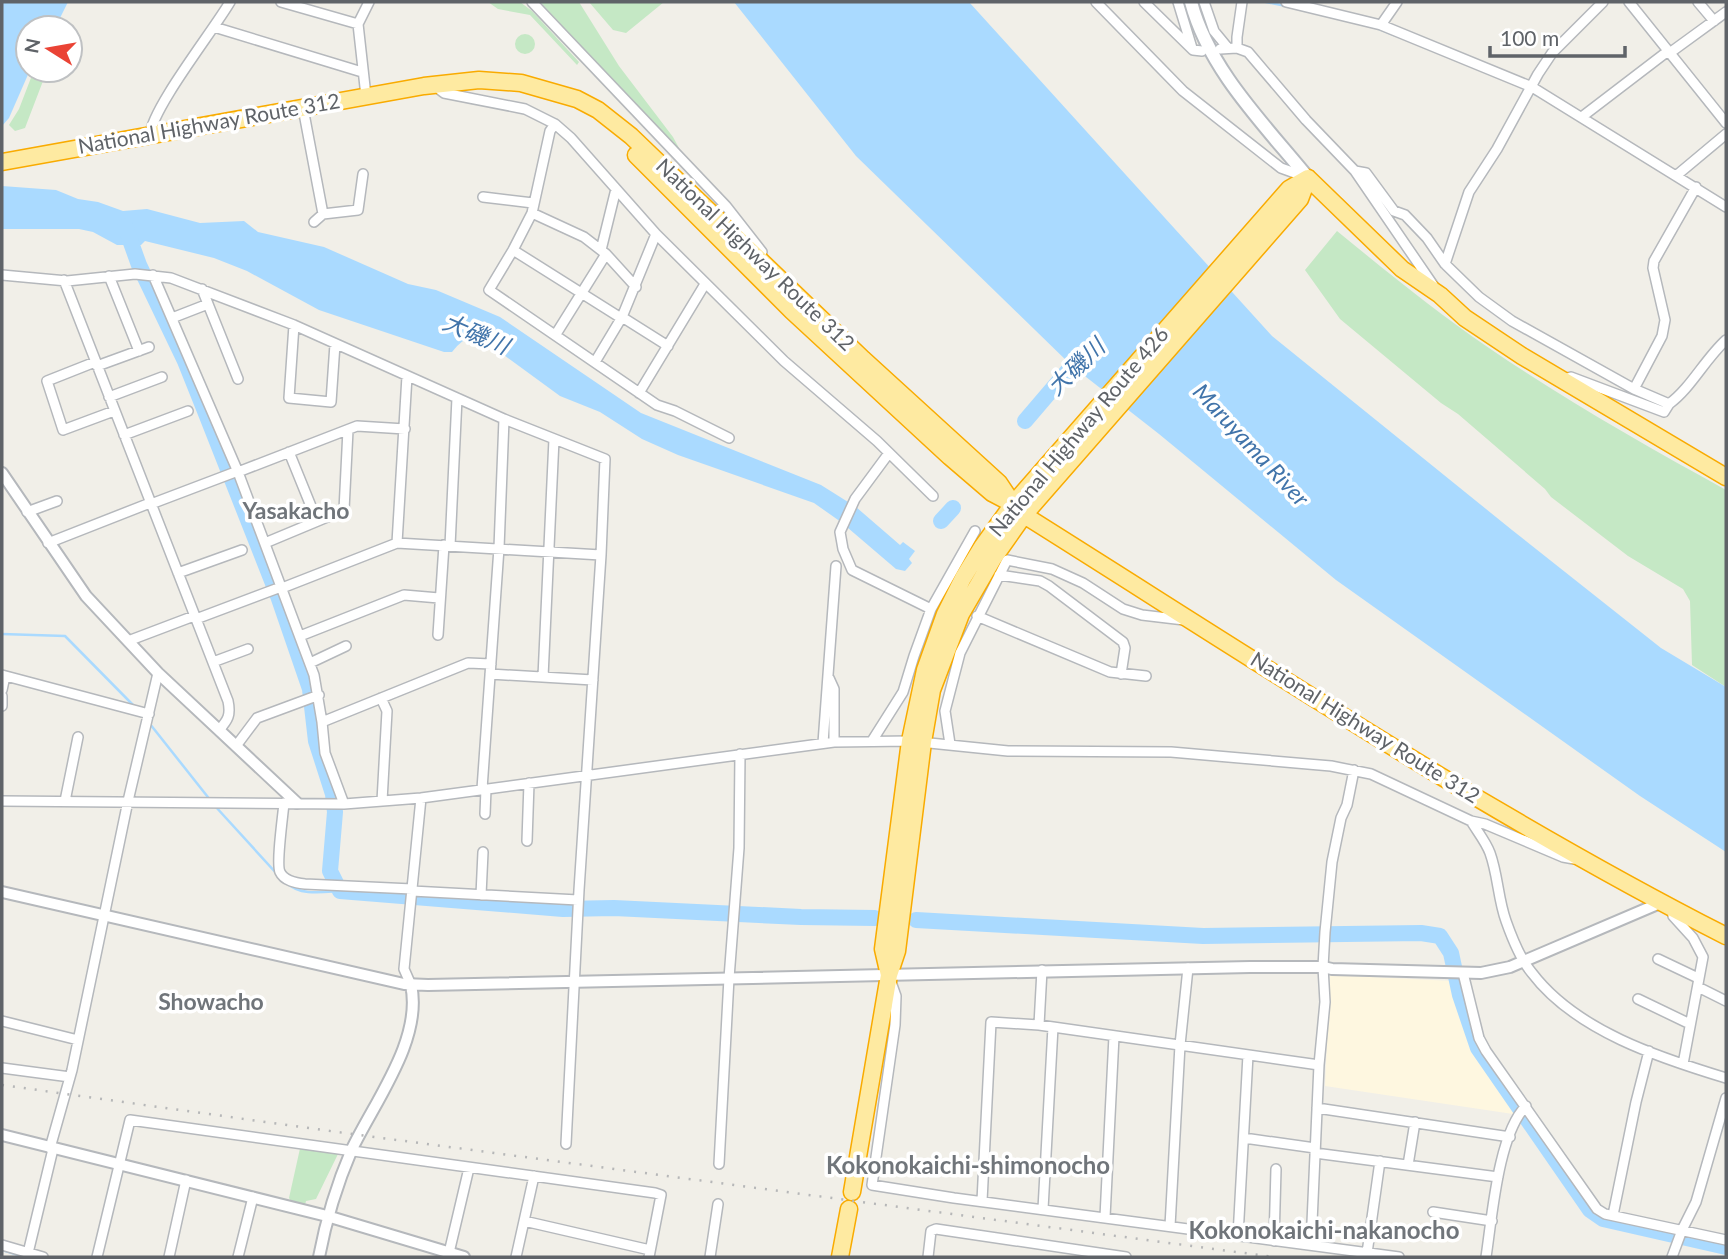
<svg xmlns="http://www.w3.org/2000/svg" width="1728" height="1259" font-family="Lato,'Noto Sans JP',sans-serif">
<rect width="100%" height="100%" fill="#f1efe8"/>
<path fill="#fef7e0" d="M1330 975 1453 981 1480 1057 1519 1109 1518 1112 1513 1114 1325 1086Z"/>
<path fill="#c5e8c5" d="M488 2H520L532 11 579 62 577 65 530 15 498 9Z
M540 2H579L619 66 673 137 679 148 675 147Z
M589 2H664L626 33 613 30Z
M515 44a10 10 0 1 1 20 0a10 10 0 1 1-20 0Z
M34 70H45L43 81 25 128 15 131 9 125 19 109Z
M1337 231C1386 271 1436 312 1489 348 1565 400 1646 446 1726 490V687L1692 665 1690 601 1683 589 1628 556 1551 497 1545 489 1458 414 1441 403 1340 319 1305 270Z
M301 1144 336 1149 338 1154 316 1199 306 1201 305 1205 291 1201 289 1198Z"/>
<path fill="#aadaff" d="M3 2H68L55 28H28V70H30L9 118 2 126Z
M734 2H969L1272 336 1512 530 1661 648 1726 687V852L1640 796 1336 580 1159 434 1072 366 856 156Z
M2 186 56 190 78 199 98 202 123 211 147 209 200 223 244 221 258 232 324 247 408 284 436 290 500 317 641 413 821 485 856 507 900 545 903 542 915 551 909 559 912 563 905 571 896 569 841 522 814 503 678 455 642 439 600 412 560 396 482 339C468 335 461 341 452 352H444L319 310 247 271 214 258 145 241 141 245H117L93 232 79 229H2Z"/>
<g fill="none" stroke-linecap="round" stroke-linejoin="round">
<path stroke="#aadaff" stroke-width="2.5" d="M1266 2 1286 6
M1377 28 1394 35
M1517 85 1536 95
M2 634 65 636 134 706
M150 724 211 801
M215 806 277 874
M287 883C300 896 323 892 340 891
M2 1250 25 1257"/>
<path stroke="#aadaff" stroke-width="16" d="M2 3 10 7V26L2 49
M125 226 139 265 185 361 203 406 278 596 310 689 316 741 333 794 335 812 330 871 340 891 563 909 614 908 801 917 875 918
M1025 421 1072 366 1088 353
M941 521 953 508
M916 920 1203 936 1421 933 1440 936 1451 953 1460 995 1478 1048 1590 1210 1603 1219 1726 1247"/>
<defs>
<path id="minor" d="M281 2 358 24
M532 2 726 206 762 252
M1096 2 1183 91 1281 168 1306 177
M1144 2 1193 50 1202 51
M1178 2 1192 48
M1204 2 1214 31 1228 48
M1286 2 1381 25 1532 87 1726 207
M1629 2 1726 123
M1698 2 1714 21
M1381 25 1397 2
M214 27 362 72
M1237 48V37L1242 2
M1220 49 1237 48 1248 52 1306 120 1355 171 1433 285
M1671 52 1726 12
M439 84 440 90 444 93 525 109 555 124 550 131 532 213 513 250 489 290 657 405 675 411 729 438
M366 96 358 24 369 2
M303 108 323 214
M1583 116 1668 51
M555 124 571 138 656 234 622 317 595 362
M150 135C152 108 213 31 230 2
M1355 171 1366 173 1394 211 1405 215 1427 238 1445 264 1479 297 1512 321 1634 389 1669 404C1691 388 1705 359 1726 340
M1677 175 1726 134
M483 197 533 203
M532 213 584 237 606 254 636 287
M314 222 323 214 358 210 363 174
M656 234 784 361 877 441 933 496
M513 250 621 318
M601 250 616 189
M1445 264 1469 192 1497 149 1538 74 1552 53 1603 2
M2 275 67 281 135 274 171 278 294 325 504 419 605 459 601 555 397 543 407 376
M153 275 238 472 314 675 322 722
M109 276 139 351
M64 280 228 701C231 715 228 720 219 730
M202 289 238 379
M622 317 668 346
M172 318 208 304
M294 325 289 398 331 402 335 344
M556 334 606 254
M95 362 47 381 63 430 114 411
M97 366 149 347
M1563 379 1571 377 1664 412 1669 404
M1634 389 1662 336 1665 320 1653 268 1654 261 1696 187
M639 393 705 284
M109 397 162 377
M124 435 188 411
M289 452 317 521
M889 453 855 499 840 532 843 549 852 570 931 609
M238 472 357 426 405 429
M151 504 238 471
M27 512 57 501
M48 543 150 503
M265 543 344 510 348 430
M450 546 457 398
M178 573 242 550
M999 575 1040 581 1049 586 1123 642 1125 648 1121 674
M282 588 397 543
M977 616 1110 672 1146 676
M196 619 281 587
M438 635 444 545
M300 636 404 595 439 598
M128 641 194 616
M213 662 248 649
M310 663 346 646
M490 674 593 680
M2 675 149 714
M543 677 554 439
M829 678 834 689V742
M2 690 5 676
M2 696V706
M381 698 387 711 382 801
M872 741 903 692 914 656 931 609 975 531
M823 743 836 566
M950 744 945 711 960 653 1007 560 1052 569 1083 583 1123 609 1142 615 1184 620
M236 746 257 718 319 695
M482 789 499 548 504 419
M2 801 344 804 421 798 834 742 910 741 1008 751 1171 752 1331 766 1371 774 1471 821 1485 824 1563 857 1574 859
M65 801 78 737
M284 803C283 815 276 864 280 872 284 881 296 883 305 884L412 889
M344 804 325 753 322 722 468 663 491 664
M485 814 486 789
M1471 821C1477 831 1486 842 1490 853 1498 875 1498 899 1506 921 1512 938 1520 959 1532 973 1576 1031 1660 1058 1726 1078
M527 841 529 783
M412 891 578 900
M481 895 483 852
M1672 909 1673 916 1693 938 1703 957 1683 1064
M1658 959 1698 978
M1463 973 1479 1038 1486 1051 1597 1209 1605 1214 1726 1240
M891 982 896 996 895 1025 872 1185 954 1198 1399 1257
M411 985 404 969 421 798
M1698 987 1726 1001
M1638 999 1690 1024
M2 1021 78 1040
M1039 1025 1042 970
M2 1068 70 1077
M1317 1108 1510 1137
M1244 1138 1315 1148
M566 1144 579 890 601 555
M50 1148 72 1070 128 801 158 673
M1315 1153 1498 1177
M719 1164 729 978 739 848 740 754
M1408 1165 1415 1122
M982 1201 991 1022 1039 1025 1319 1065
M1043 1209 1053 1027
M1433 1212 1492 1221
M1613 1215 1636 1102 1649 1051
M1105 1217 1114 1036
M524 1221 650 1250
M1170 1226 1180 1045 1188 968
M1238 1236 1248 1055
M1274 1241 1276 1169
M2 1245 43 1257
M1311 1245 1319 1065 1325 1002 1323 967 1325 932 1332 862 1341 818 1347 805 1354 770
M28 1253 53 1149
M1367 1253 1380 1161
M97 1257 130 1120 655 1193 661 1195 649 1257
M169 1257 186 1180
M238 1257 253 1197
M448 1257 469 1168
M516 1257 534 1176
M710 1257 718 1204
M928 1257 931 1231 936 1229 1126 1257
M1486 1257C1492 1218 1498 1134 1526 1106
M1672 1257 1682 1230 1696 1202 1726 1098"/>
<path id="tertiary" d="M2 473 86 596 158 673 297 803
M2 892 404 984 428 985 1250 967H1323L1332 969 1481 973 1510 967 1660 903
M2 1135 327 1216 464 1257
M319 1257C326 1220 337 1184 352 1149 375 1101 423 1039 411 985"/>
<path id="secondary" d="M1191 2C1209 70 1264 124 1308 178"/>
<path id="trunk" d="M636 155 792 311 950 457 992 493 1011 503
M2 162 424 86 479 80 521 83 577 99 598 110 631 136 863 359 999 483 1013 504 1024 515C1255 660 1483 812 1726 936
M1308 178 1402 269 1440 295 1465 318 1522 356 1726 477
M889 975 883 949 910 741 925 670 945 614 963 578 982 547 1013 504 1289 189 1308 178
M852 1192 889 975 897 951 923 742 932 690 961 614 993 559 1024 515 1300 199 1308 178
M840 1257 849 1209"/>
</defs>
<use href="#minor" stroke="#b5b8bc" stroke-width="12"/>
<use href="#tertiary" stroke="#b5b8bc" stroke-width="14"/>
<use href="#secondary" stroke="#b6babf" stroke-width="16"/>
<use href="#trunk" stroke="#f9ab00" stroke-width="19"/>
<use href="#minor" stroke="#fff" stroke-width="9"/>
<use href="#tertiary" stroke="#fff" stroke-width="10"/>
<use href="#secondary" stroke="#fff" stroke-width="12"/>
<use href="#trunk" stroke="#feeaa1" stroke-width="16"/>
<path stroke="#b6b7b8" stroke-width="2.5" stroke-dasharray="2 9" stroke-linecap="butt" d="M2 1085 337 1132 1274 1257"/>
</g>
<g text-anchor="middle" stroke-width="7" stroke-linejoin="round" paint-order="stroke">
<g font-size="21" fill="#5f6368" stroke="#fff">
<text transform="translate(209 124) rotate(-10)" y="7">National Highway Route 312</text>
<text transform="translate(755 255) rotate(44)" y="7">National Highway Route 312</text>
<text transform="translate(1079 432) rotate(-50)" y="7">National Highway Route 426</text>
<text transform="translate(1365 728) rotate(32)" y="7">National Highway Route 312</text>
</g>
<g font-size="23" font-style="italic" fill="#4174aa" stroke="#fff">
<text transform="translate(476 334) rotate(23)" y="8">大磯川</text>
<text transform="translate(1076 367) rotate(-44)" y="8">大磯川</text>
<text transform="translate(1251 445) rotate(47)" y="8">Maruyama River</text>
</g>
<g font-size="23" font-weight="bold" fill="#70757a" stroke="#fff">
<text x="296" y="519">Yasakacho</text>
<text x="211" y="1010">Showacho</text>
</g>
<g font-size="24" font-weight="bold" fill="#70757a" stroke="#fff">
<text x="968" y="1174">Kokonokaichi-shimonocho</text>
<text x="1324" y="1239">Kokonokaichi-nakanocho</text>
</g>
</g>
<rect width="1728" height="1259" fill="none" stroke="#5f6368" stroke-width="7"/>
<g transform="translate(49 49) rotate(281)"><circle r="33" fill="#ffffff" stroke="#bfc1c3" stroke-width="2"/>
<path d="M0-5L12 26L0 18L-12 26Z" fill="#ea4335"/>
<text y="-10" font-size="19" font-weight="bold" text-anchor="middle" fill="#5f6368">N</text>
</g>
<path d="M1490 46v10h135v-10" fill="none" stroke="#5f6368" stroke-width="3.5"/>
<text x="1500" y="46" font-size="21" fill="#5f6368" stroke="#ffffff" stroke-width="5" paint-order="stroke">100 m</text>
</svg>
